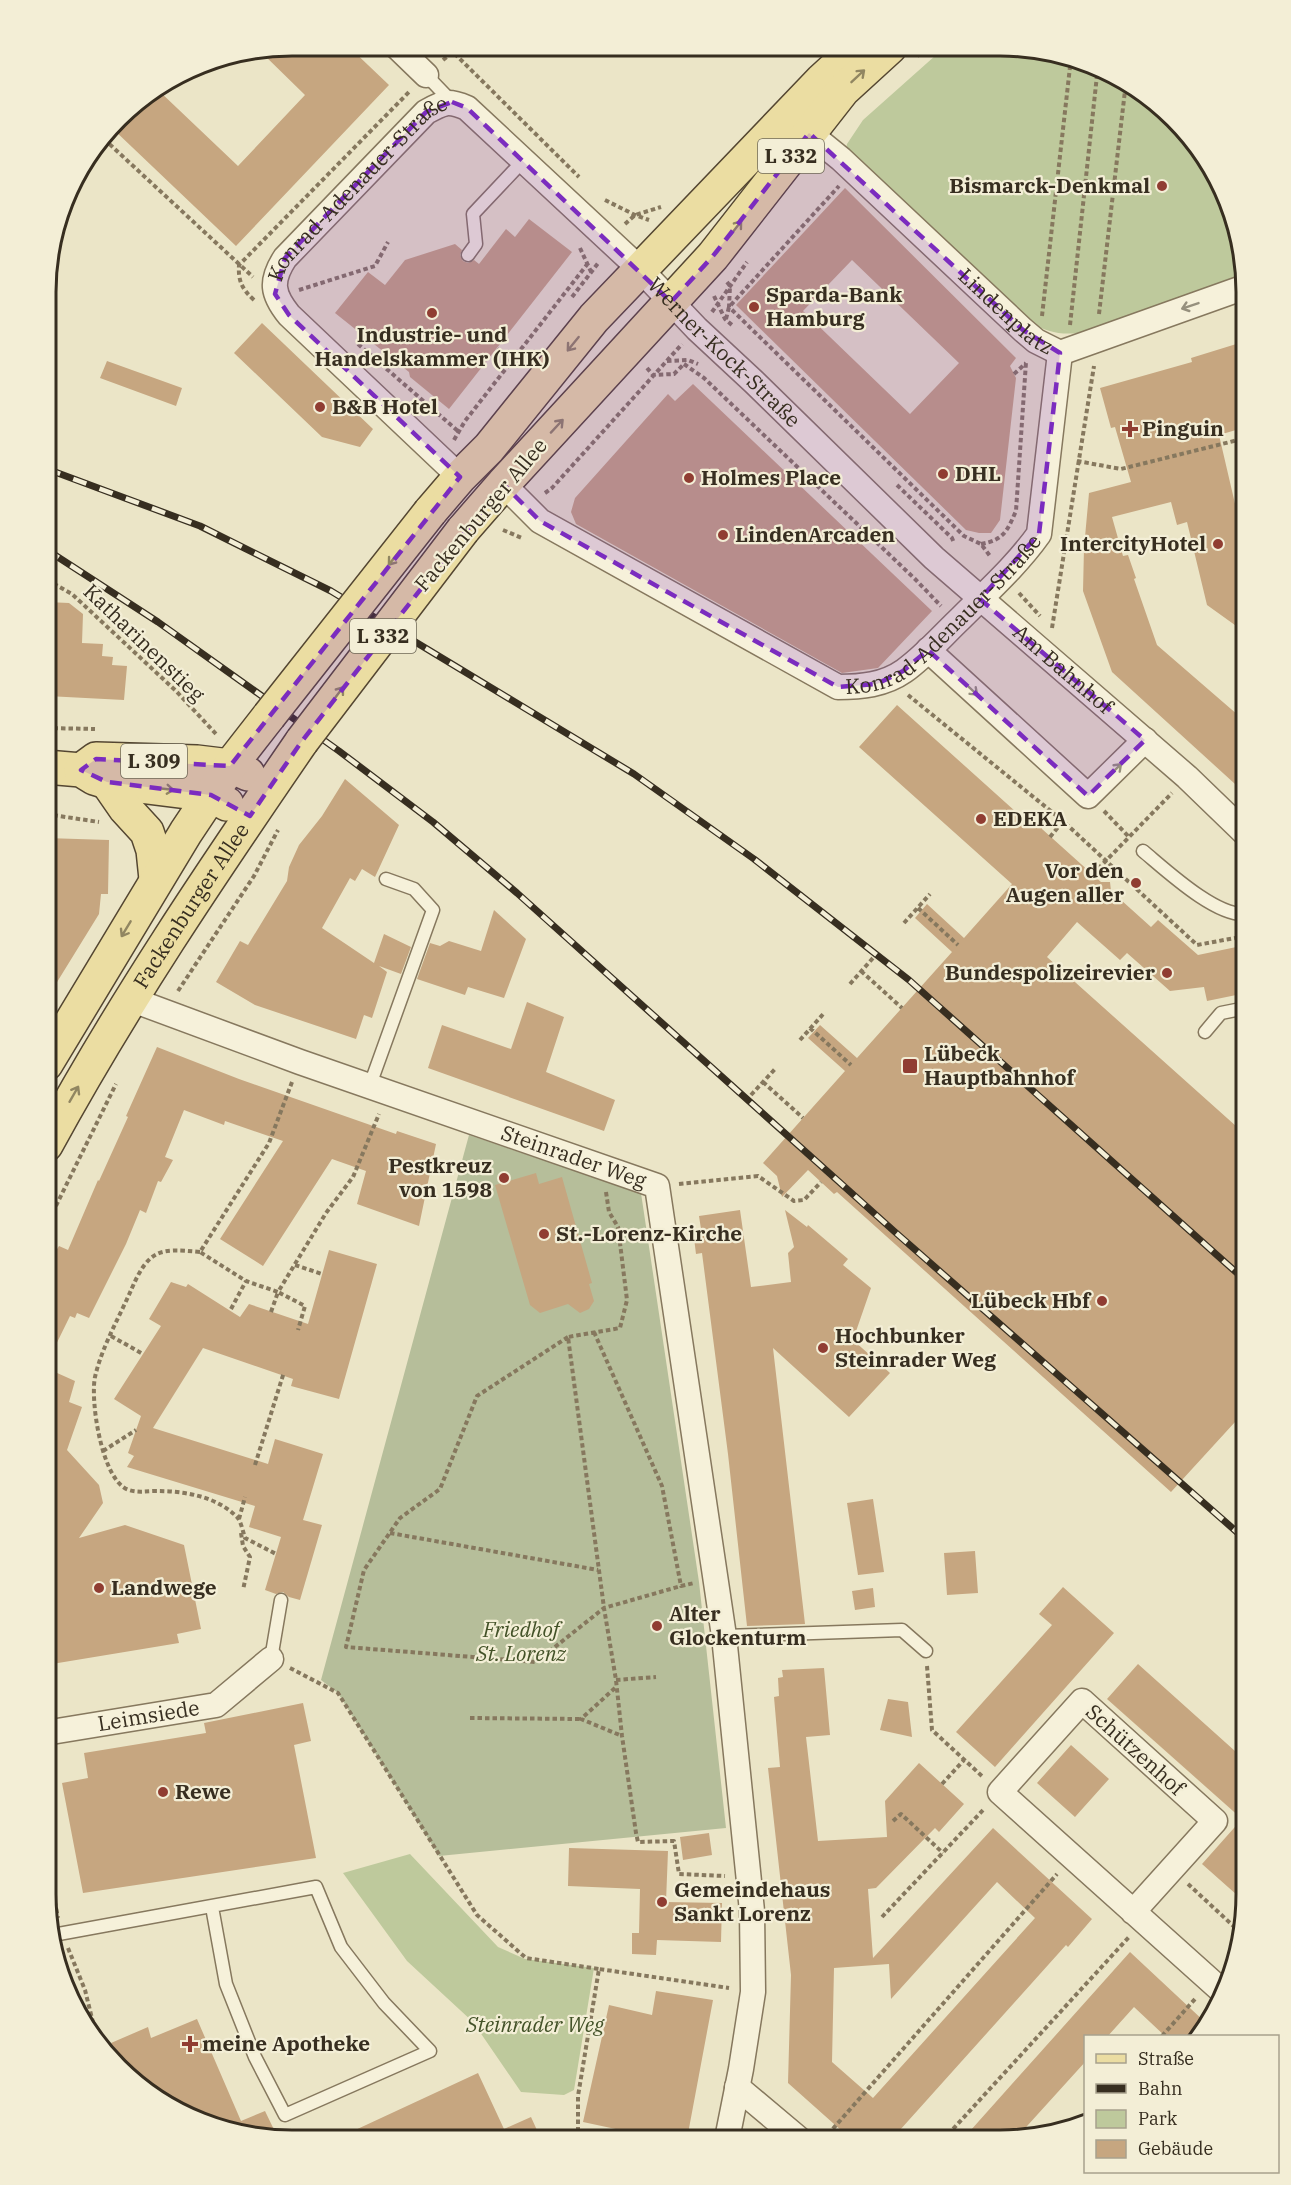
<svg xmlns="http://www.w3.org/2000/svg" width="1291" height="2185" font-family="'IBM Plex Serif',serif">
<rect width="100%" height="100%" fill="#ebe5c7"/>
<path fill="#bec99c" d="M945 47H1032L1094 64 1150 96 1195 142 1227 197 1242 273 1220 286 1078 333C1061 335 1045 332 1031 322L846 149 847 144 863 120Z
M410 1854 498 1947 525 1959 594 1968 574 2090 564 2095 521 2092 473 2022 407 1961 343 1873Z"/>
<path fill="#b6be9a" d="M469 1135 641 1193 699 1582 726 1828 439 1856 338 1693 321 1680Z"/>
<path fill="#c6a680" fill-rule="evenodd" d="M295 45H347L389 85 236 246 112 128 129 106 157 89 238 166 305 95 260 51Z
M845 188 1016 358 1010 366 1016 378 1000 520 991 533H979L966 530 736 305ZM852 260 959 363 910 414 803 311Z
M529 219 572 252 449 409 410 377 409 372 335 313 368 272 385 285 405 260 455 244 462 250 460 255 463 261 468 263 474 260 479 264 506 229 515 237Z
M262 323 373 429 360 447 322 437 234 353Z
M1246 341V427L1219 435 1246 551V633L1207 605 1187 522 1177 525 1171 502 1112 517 1123 556 1128 555 1136 578 1134 579 1157 645 1246 722V794L1112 672 1083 591 1084 548 1089 493 1131 482 1115 427 1111 428 1100 388 1192 362 1191 358Z
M107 361 182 388 176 406 100 378Z
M693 384 932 611 878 668 842 673 576 524 571 512 575 498 668 394 675 401Z
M47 602 69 603 83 614 82 643 103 644 102 656 113 657 112 665 127 666 124 700 47 696Z
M897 705 1025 820H1041L1042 829 1101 882H1110L1111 891 1151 927 1158 920 1198 955 1246 945V993L1207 1001 1204 987 1170 991 1127 953 1120 960 1077 922 1047 957 1246 1135V1410L1171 1492 837 1192 834 1194 808 1170 782 1197 777 1176 763 1163 845 1071 808 1038 820 1025 857 1058 952 952 915 918 927 904 964 938 1012 884 859 747Z
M345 779 399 825 375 877 362 869 355 881 350 878 322 928 374 963 384 934 411 947 401 974 379 966 387 972 372 1018 364 1015 356 1039 255 1005 216 982 240 941 248 945 287 881 289 867 299 845 322 816Z
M46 838 109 840 108 894H101L99 914 46 1000Z
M494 910 526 939 504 998 468 987 465 995 417 979 430 943 440 946 449 941 481 951Z
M527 1002 564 1017 546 1072 615 1100 604 1131 428 1068 442 1025 511 1049Z
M157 1047 239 1079 396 1134 397 1131 436 1144 419 1226 357 1204 366 1171 332 1159 263 1266 220 1239 283 1141 225 1121 224 1125 184 1110 165 1157 173 1160 161 1182 158 1181 146 1213 140 1210 126 1244 89 1318 77 1313 75 1318 70 1316 46 1365V1267L59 1246 68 1250 98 1180 99 1181 128 1117 126 1116Z
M536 1173 539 1184 562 1177 592 1283 589 1284 594 1301 589 1309 580 1313 568 1304 540 1313 530 1305 495 1185Z
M740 1210 751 1287 791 1282 788 1253 794 1247 785 1210 807 1227 808 1225 848 1259 843 1265 871 1288 853 1340 890 1373 849 1417 773 1348 805 1624 747 1626 728 1454 702 1253 696 1254 693 1230 701 1229 699 1216Z
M329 1250 377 1264 339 1399 291 1386 293 1379 203 1348 153 1428 268 1464 275 1439 323 1454 303 1520 322 1525 300 1600 289 1597 283 1592 276 1594 265 1590 281 1537 249 1527 255 1506 127 1467 134 1456 128 1453 141 1416 114 1399 161 1326 149 1319 171 1282 186 1287 188 1284 240 1317 249 1304 308 1324Z
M46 1368 75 1381 69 1402 82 1407 67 1450 99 1485 103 1503 79 1538 125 1525 184 1545 201 1629 177 1634 179 1643 52 1664 45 1624Z
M873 1499 884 1572 858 1575 847 1503Z
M975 1551 978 1593 947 1595 944 1553Z
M1063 1587 1114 1633 995 1767 956 1732 1052 1625 1039 1614Z
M873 1588 875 1607 855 1610 852 1591Z
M1138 1664 1245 1760V1885L1237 1895 1202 1864 1242 1819 1107 1699Z
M824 1668 830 1735 806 1737 818 1841 887 1837 885 1801 919 1763 964 1804 939 1832 935 1828 876 1888 868 1889 873 1958 993 1828 1092 1919 1068 1947 1066 1945 891 2140H852L788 2083 791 1975 768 1768 780 1767 774 1697 779 1696 778 1678 783 1677 782 1670ZM997 1882 1035 1918 873 2098 832 2062 834 1968 889 1964 891 1999Z
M888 1699 908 1702 912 1737 880 1730Z
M303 1703 311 1741 294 1745 316 1858 83 1893 62 1783 88 1778 84 1753 206 1733 204 1723Z
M1071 1745 1109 1779 1075 1817 1037 1783Z
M709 1833 712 1855 683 1860 680 1837Z
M569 1848 668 1851 666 1902 722 1903 721 1942 657 1940 656 1955 632 1954V1933H639L640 1889 568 1886Z
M1130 1952 1206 2023 1199 2037H1166L1134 2007 1107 2037H1086V2061L1018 2136 1000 2140H962Z
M656 1991 713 2000 687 2139H638L639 2134 583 2122 609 2005 652 2015Z
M197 2019 241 2121 265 2111 278 2138H260L197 2121 141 2089 124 2071 111 2043 148 2027 151 2038Z
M478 2073 504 2129 531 2117 541 2139 338 2138Z"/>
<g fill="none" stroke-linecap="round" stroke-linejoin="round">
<defs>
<path id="lane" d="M426 75 452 102
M468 255 476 244 473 214 523 161
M1143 851C1166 870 1216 917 1246 914
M1205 1032 1221 1013 1246 1008
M370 1085 433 910 414 889 386 879
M724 1636 902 1630 926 1651
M271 1659 281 1600
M53 1935 316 1887 341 1947 384 2003 430 2051 285 2115 255 2057 226 1984 212 1907"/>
<g id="street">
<path d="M395 45 426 75"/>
<path id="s1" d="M809 133 841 159 1023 330 1036 341 1060 353 1245 287"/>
<path id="s2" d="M460 477 289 315C272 294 270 281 285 258L426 112C444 102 448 100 467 108L640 269 697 329 754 382 934 558 1187 777 1246 834"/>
<path id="s3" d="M503 484 540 521 838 687C861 687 884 685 904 671 925 656 942 636 961 618 988 591 1017 565 1039 534L1060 353"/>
<path d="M928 650 1088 796 1145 740"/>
<path id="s4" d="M130 999 300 1062 657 1186 724 1636 752 1911 753 1992 741 2069 727 2139"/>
<path id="s5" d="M45 1733 216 1705 271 1659"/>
<path d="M1133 1912 1215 1821 1082 1701 1000 1792 1223 1992"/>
<path d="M737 2087 799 2139"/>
</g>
<g id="primary">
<path d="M430 512 460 477 489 448 594 318 822 80 857 48"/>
<path d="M463 530 503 484 713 256 843 90 890 47"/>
<path d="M46 767 81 770 94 778 107 782 211 795 227 804"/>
<path d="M81 770 96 759 197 762 230 766 248 774"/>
<path d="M107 782 125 808 147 832 153 850 156 879"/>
<path d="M46 1064 186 832 230 766 269 716"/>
<path id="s6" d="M46 1145C122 1005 212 872 302 741"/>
</g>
</defs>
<use href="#lane" stroke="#86785e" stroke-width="15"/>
<use href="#street" stroke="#86785e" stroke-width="27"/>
<use href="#primary" stroke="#544631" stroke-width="36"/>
<path stroke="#86785e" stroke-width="4" stroke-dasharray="4.5 3" stroke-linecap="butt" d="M917 56 928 47
M443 60 453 52 579 177
M104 139 253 277
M605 200 635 215 649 220
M625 224 635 215 661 207
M580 248 592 274
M727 282 730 286 729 307 964 536 981 544 990 556
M299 290 375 266 388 242
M714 296 725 319 732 325
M572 297 599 262
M254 300C242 289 238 281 239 265L409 92
M712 312 747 262
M1099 314 1126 82
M1042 316 1071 58
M726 319 729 307 839 186
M1070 325 1098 66
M358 344 459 432
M497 349 511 361
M667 361 688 360 698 364
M684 364 704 378 915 579 941 606
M647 368 653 375 674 374 684 364
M1014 374 1026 363
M454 440 465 421 589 262
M1077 461 1121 469 1246 438
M897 485 952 538 954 543
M545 493 552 488 682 344
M503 530 522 538
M1246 540C1241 522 1239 508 1246 490
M981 544C1004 540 1007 531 1016 511L1026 362
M47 580 72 594 176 691 216 734
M1019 593 1040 616
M1052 628 1094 366
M908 695 1063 821 1197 945 1246 936
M46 728 95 729
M1104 811 1130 838
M46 814 99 822
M1050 837 1063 821
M1093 874 1172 793
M918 908 958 945
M904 923 930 894
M861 971 902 1008
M850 984 873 958
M178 991 254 876 278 830
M810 1028 851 1065
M800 1040 825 1012
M292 1082 269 1143 200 1252 246 1281 278 1292 326 1213 353 1177 379 1114
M763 1082 803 1118
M751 1095 776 1068
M679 1184 758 1176 794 1201 804 1200 821 1182
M606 1192 609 1212 618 1227 627 1300 620 1328 568 1337 604 1608 616 1680 622 1736 636 1833 638 1842 674 1841 679 1874 725 1876
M46 1226 116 1084
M200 1252C160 1248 149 1249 132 1288 120 1316 102 1346 95 1377 90 1401 102 1482 129 1490 139 1493 146 1491 156 1491 184 1491 216 1496 237 1517 241 1521 243 1532 245 1538L276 1554
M295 1265 322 1274
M231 1309 246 1281
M271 1312 278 1292 305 1306 298 1330
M594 1332 662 1486 681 1586 694 1583
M111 1336 143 1354
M568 1337 477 1396 440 1489 400 1518 364 1570 346 1647 536 1662 604 1608 681 1586
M103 1451 136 1430
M255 1465 284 1372
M239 1519 245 1497
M241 1533 243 1546 250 1557 243 1590
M390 1533 598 1570
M927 1666 932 1730 983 1777
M290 1668 338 1693 477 1915 526 1958 599 1969
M616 1680 656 1677
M615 1688 581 1719 622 1736
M470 1718 581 1719
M942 1784 964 1760
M893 1821 901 1814 943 1853
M45 1850 58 1918
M1188 1884 1241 1933
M882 1917 985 1808
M68 1948 85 1990 99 2047
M1162 2036 1195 1999
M1085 2123 1086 2122
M578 2139V2096L599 1969 729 1988
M823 2140 1057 1874
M943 2140 1129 1937"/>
<use href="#lane" stroke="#f6f1da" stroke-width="12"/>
<use href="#street" stroke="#f6f1da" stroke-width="24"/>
<use href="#primary" stroke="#ebdda2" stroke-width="33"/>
<defs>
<path id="rail" d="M47 469 200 526 331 591 634 774 754 859 909 980 1246 1281
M47 550 158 622 339 751 433 822 517 893 895 1232 1246 1540"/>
</defs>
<use href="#rail" stroke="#372e20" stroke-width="7"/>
<use href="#rail" stroke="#f3eed6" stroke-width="4.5" stroke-dasharray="14" stroke-linecap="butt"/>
<defs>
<path id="primary-bridge" d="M269 716 430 512
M302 741 463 530"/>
</defs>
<use href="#primary-bridge" stroke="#544631" stroke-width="36" stroke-linecap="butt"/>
<use href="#primary-bridge" stroke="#ebdda2" stroke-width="33"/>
</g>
<defs><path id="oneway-shaft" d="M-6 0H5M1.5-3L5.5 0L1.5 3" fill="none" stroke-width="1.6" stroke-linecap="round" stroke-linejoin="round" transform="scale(1.5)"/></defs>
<g stroke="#918661">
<use href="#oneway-shaft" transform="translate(858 76) rotate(-43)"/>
<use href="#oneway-shaft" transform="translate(736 228) rotate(-52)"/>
<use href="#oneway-shaft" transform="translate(573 344) rotate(129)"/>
<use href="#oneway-shaft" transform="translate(557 426) rotate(-47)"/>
<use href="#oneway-shaft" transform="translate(394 558) rotate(128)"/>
<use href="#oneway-shaft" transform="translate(338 694) rotate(-53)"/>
<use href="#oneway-shaft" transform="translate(165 789) rotate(6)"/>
<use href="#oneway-shaft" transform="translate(126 929) rotate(121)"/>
<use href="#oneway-shaft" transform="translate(74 1094) rotate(-60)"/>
</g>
<g stroke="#96907d">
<use href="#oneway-shaft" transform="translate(1190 306) rotate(161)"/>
<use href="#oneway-shaft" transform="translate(971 689) rotate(43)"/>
<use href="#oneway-shaft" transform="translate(1115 770) rotate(-44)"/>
</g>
<path fill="#7b2cbf" fill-opacity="0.2" stroke="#7b2cbf" stroke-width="4.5" stroke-dasharray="12 8" stroke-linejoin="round" d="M452 102 467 108 671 302 713 256 809 133 1023 330 1060 353 1039 534 980 599 1145 740 1088 796 928 650 903 671 877 684 838 687 540 521 503 484 302 741 250 816 211 795 107 782 81 770 96 759 230 766 460 477 289 315 275 294 285 258 426 112Z"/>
<g fill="#903d32" stroke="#f3eed6" stroke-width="2">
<circle cx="1162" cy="186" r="6"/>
<circle cx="754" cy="307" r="6"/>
<circle cx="432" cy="313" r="6"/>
<circle cx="320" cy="407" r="6"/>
<path d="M1127 420h6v6h6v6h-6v6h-6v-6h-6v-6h6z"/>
<circle cx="943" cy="474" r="6"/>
<circle cx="689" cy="478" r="6"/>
<circle cx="723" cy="535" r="6"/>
<circle cx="1218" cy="544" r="6"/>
<circle cx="981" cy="819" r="6"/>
<circle cx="1136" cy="883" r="6"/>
<circle cx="1167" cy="973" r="6"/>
<rect x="902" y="1058" width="16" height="16" rx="3"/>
<circle cx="504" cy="1178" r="6"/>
<circle cx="544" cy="1234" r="6"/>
<circle cx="1102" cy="1301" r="6"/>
<circle cx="823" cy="1348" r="6"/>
<circle cx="99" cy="1588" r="6"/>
<circle cx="657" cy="1626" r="6"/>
<circle cx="163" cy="1792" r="6"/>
<circle cx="662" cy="1902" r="6"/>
<path d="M187 2035h6v6h6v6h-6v6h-6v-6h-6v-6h6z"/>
</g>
<g text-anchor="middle" stroke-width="4.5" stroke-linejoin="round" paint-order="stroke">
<g fill="#f3eed6" stroke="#6f6857" stroke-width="1.5">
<rect x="758" y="139" width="66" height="34" rx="4.5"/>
<rect x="350" y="619" width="66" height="34" rx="4.5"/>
<rect x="121" y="744" width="66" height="34" rx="4.5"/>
</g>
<g font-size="20" font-weight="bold" fill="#372e20">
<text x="791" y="163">L 332</text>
<text x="383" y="643">L 332</text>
<text x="154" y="768">L 309</text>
</g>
<g font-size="21" font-weight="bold" fill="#372e20" stroke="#f3eed6" text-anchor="start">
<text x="1150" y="193" text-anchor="end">Bismarck-Denkmal</text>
<text x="766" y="302">Sparda-Bank<tspan x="766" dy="24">Hamburg</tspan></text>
<text x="432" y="342" text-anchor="middle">Industrie- und<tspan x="432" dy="24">Handelskammer (IHK)</tspan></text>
<text x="332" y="414">B&amp;B Hotel</text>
<text x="1142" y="436">Pinguin</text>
<text x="955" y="481">DHL</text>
<text x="701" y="485">Holmes Place</text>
<text x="735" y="542">LindenArcaden</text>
<text x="1206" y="551" text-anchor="end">IntercityHotel</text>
<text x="993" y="826">EDEKA</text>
<text x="1124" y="878" text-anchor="end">Vor den<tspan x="1124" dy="24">Augen aller</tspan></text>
<text x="1155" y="980" text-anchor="end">Bundespolizeirevier</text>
<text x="924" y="1061">Lübeck<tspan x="924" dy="24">Hauptbahnhof</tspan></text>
<text x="492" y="1173" text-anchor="end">Pestkreuz<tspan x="492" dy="24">von 1598</tspan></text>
<text x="556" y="1241">St.-Lorenz-Kirche</text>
<text x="1090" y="1308" text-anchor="end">Lübeck Hbf</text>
<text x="835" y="1343">Hochbunker<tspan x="835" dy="24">Steinrader Weg</tspan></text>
<text x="111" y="1595">Landwege</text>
<text x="669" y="1621">Alter<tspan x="669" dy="24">Glockenturm</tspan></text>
<text x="175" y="1799">Rewe</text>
<text x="674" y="1897">Gemeindehaus<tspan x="674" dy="24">Sankt Lorenz</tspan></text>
<text x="202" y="2051">meine Apotheke</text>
</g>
<g font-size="21" fill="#372e20" stroke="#f3eed6">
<text dy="7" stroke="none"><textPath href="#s2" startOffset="399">Konrad-Adenauer-Straße</textPath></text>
<text dy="7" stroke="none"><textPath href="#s1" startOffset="266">Lindenplatz</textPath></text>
<text dy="7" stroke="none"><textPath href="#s2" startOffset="900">Werner-Kock-Straße</textPath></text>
<text transform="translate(481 515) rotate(-50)" y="7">Fackenburger Allee</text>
<text dy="7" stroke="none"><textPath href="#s3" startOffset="526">Konrad-Adenauer-Straße</textPath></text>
<text transform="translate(144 643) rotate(44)" y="7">Katharinenstieg</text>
<text dy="7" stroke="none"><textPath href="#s2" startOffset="1364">Am Bahnhof</textPath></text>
<text dy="7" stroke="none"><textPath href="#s6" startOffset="280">Fackenburger Allee</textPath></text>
<text dy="7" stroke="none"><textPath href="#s4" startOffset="471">Steinrader Weg</textPath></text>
<text dy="7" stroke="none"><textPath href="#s5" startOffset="105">Leimsiede</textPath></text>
<text transform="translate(1135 1750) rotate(42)" y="7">Schützenhof</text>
</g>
<g font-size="21" font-style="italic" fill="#435228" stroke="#f3eed6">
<text x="521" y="1637">Friedhof<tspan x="521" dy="24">St. Lorenz</tspan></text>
<text x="535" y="2032">Steinrader Weg</text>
</g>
</g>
<path d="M0 0H1291V2185H0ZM292 56H1000A236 236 0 0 1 1236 292V1894A236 236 0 0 1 1000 2130H292A236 236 0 0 1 56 1894V292A236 236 0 0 1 292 56Z" fill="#f3eed6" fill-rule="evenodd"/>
<path fill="none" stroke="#372e20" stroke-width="3" d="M292 56H1000A236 236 0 0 1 1236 292V1894A236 236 0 0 1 1000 2130H292A236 236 0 0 1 56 1894V292A236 236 0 0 1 292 56Z"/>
<rect x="1084" y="2035" width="195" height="138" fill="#f3eed6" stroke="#a8a18d" stroke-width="1.5"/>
<rect x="1096" y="2054" width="30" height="9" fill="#ebdda2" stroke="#a8a18d" stroke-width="1.5"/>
<text x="1138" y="2065" font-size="18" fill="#372e20">Straße</text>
<rect x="1096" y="2084" width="30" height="9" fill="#372e20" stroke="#a8a18d" stroke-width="1.5"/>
<text x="1138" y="2095" font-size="18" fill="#372e20">Bahn</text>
<rect x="1096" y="2110" width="30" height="18" fill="#bec99c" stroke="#a8a18d" stroke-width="1.5"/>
<text x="1138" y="2125" font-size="18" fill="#372e20">Park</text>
<rect x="1096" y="2140" width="30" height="18" fill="#c6a680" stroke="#a8a18d" stroke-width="1.5"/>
<text x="1138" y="2155" font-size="18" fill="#372e20">Gebäude</text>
</svg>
